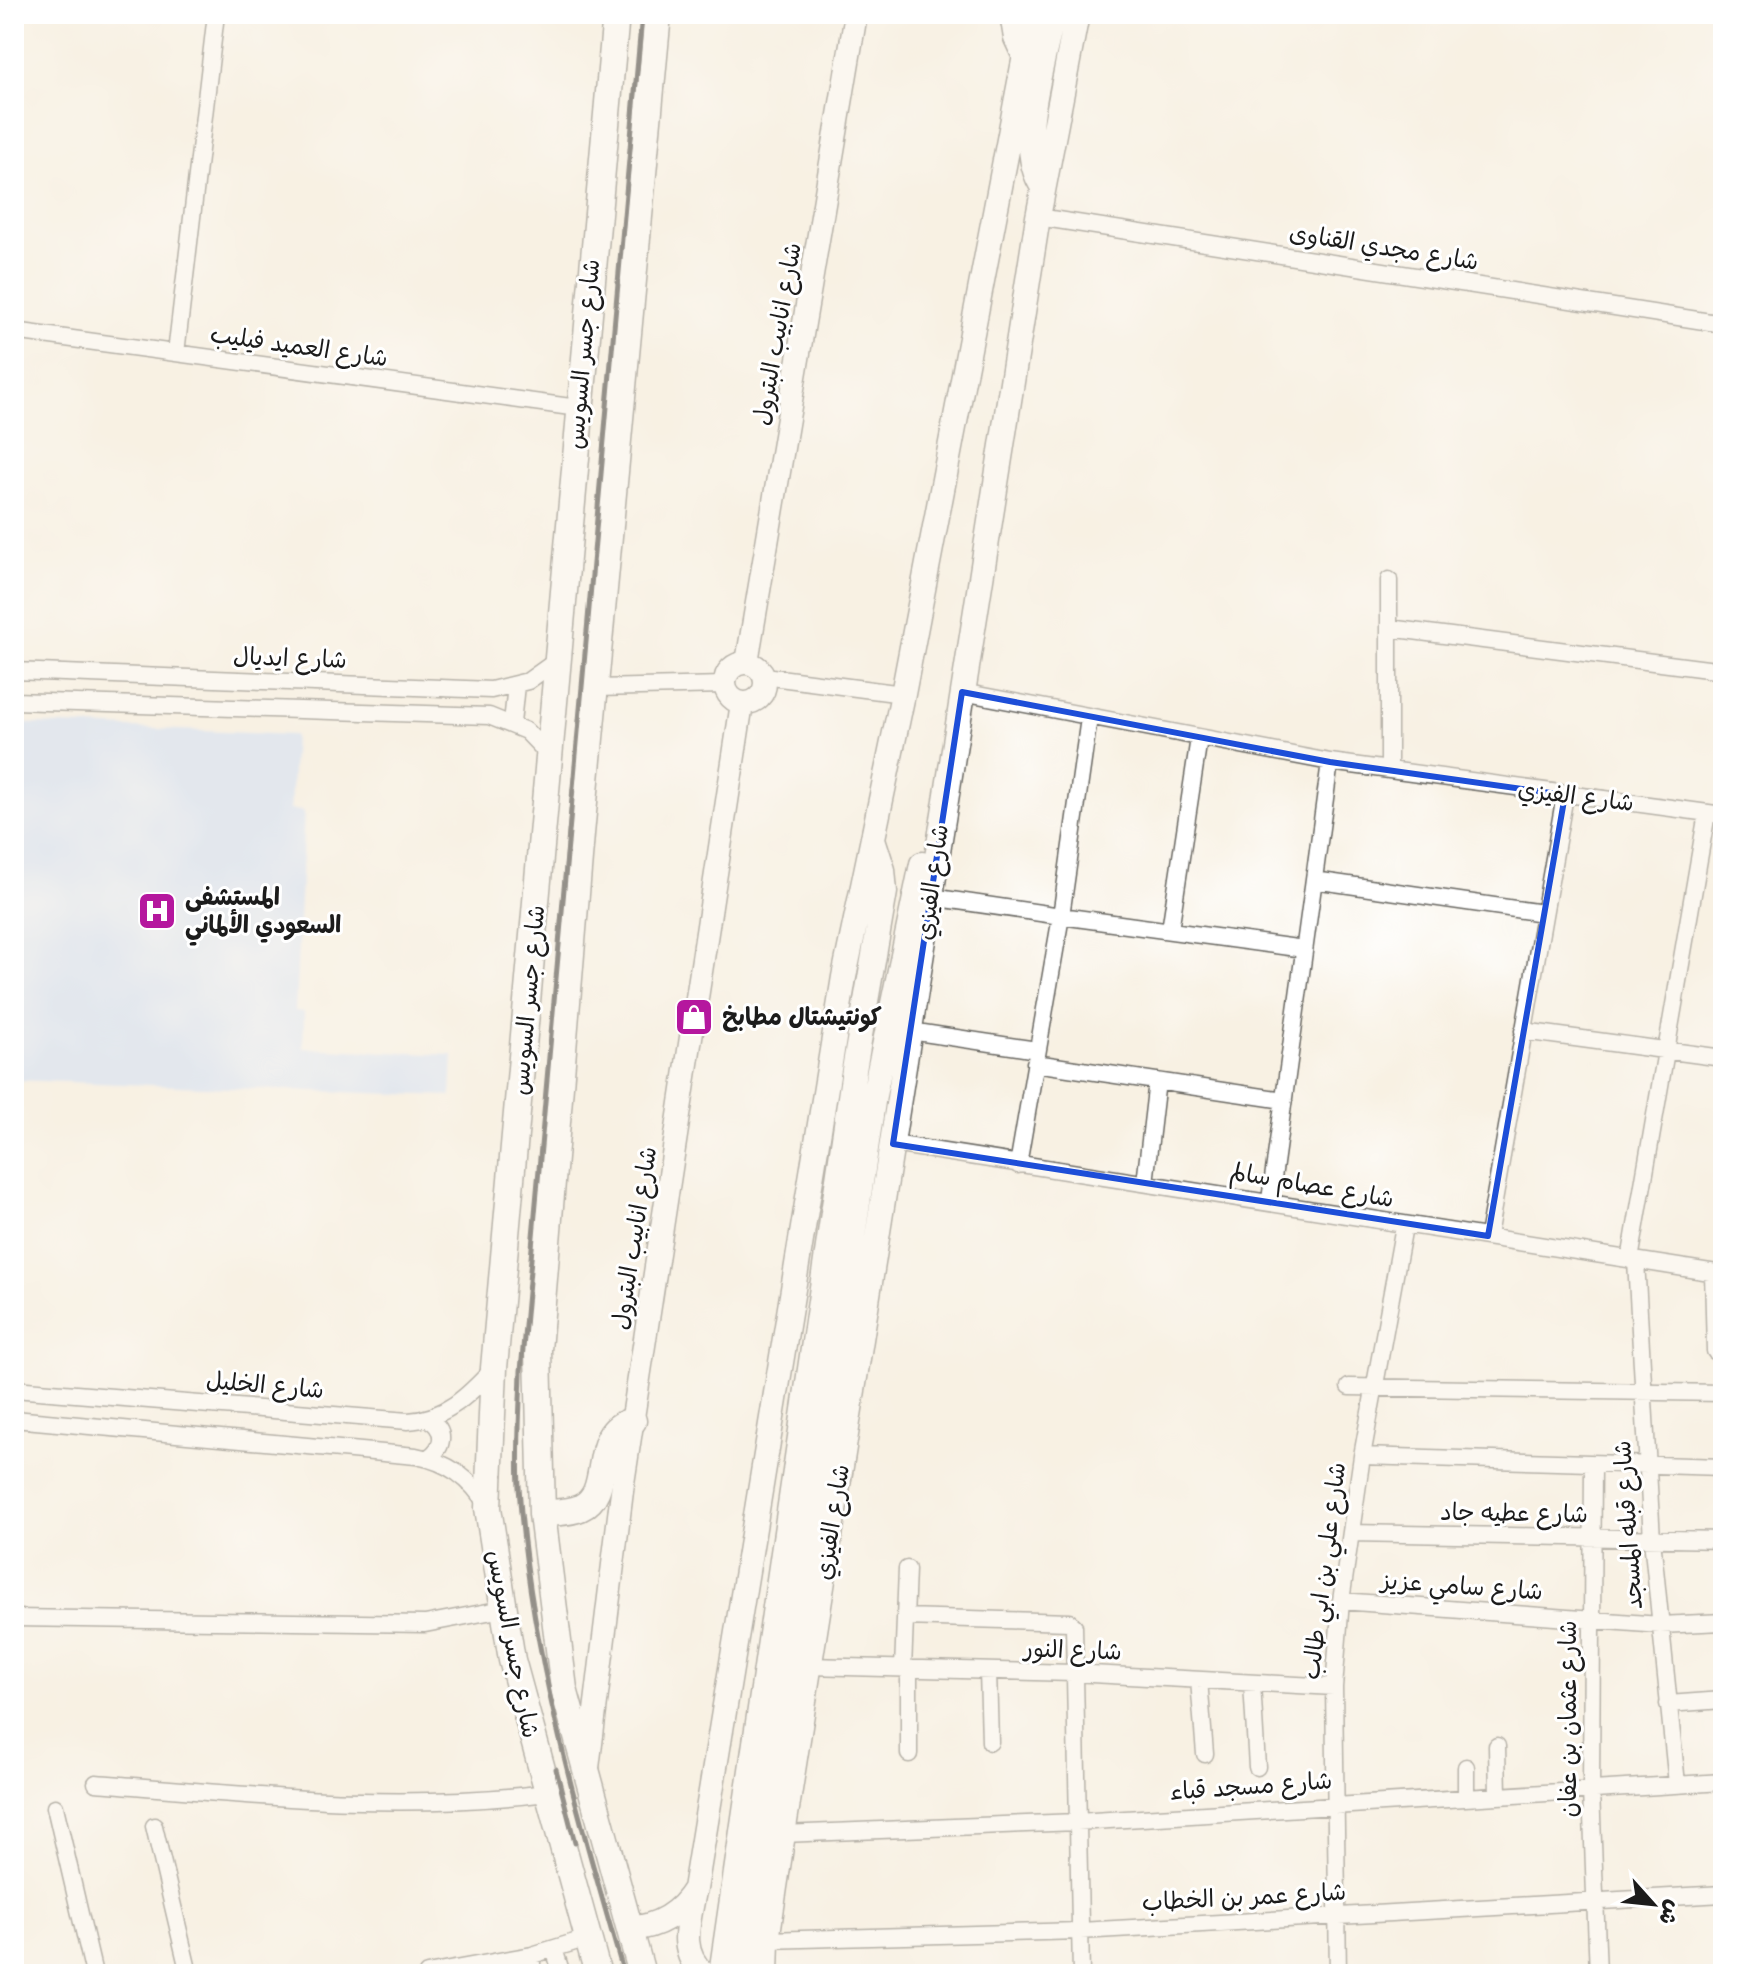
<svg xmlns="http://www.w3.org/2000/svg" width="1737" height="1988" font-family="Mynerve,'Playpen Sans Arabic',sans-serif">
<rect width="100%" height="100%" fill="#fff"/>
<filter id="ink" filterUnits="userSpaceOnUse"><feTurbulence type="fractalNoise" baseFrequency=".0125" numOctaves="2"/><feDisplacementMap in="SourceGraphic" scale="16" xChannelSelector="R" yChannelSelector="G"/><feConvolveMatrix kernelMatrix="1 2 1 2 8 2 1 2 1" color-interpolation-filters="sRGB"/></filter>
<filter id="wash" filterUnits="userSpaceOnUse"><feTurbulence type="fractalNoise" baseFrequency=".006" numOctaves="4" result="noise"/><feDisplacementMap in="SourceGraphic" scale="32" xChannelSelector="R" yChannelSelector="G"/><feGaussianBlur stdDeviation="1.8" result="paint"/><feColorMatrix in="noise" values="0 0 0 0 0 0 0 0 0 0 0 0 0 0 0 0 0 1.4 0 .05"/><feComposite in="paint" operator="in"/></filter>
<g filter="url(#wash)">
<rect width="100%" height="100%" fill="#f8f1e3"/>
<path fill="#c9dcf9" d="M14 723 294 735 290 810 304 811 295 1011 304 1012 303 1048 453 1055 451 1096 14 1080Z"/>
</g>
<g filter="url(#ink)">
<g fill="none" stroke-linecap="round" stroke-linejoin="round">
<defs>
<path id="minor" d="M1038 217 1723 324
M14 331 578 408
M176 353 216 14
M1389 580V770
M1389 628 1723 671
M14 671 491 690 528 681 556 661
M764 676 903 694
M596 688 725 685
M962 692 1330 762 1723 815
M14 701 489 716 526 731 549 755
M512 723 516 685
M1314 880 1543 913
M931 897 1061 916 1089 718
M1170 930 1199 738
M910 1031 1037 1050
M1523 1031 1723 1058
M1035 1063 1284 1100
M893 1144 1723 1274
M1018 1165 1061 916 1304 949
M1145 1183 1157 1081
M1270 1200 1330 762
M1488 1236 1565 795
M1630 1260 1707 813
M1636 1261 1652 1539 1677 1784
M1713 1273 1715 1351
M1349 1387 1723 1393
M14 1389 408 1421C445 1419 469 1395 493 1369
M14 1419 416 1456C448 1462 471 1478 487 1506
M1362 1456 1723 1467
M428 1458C445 1447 446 1429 428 1419
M1593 1464 1591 1790 1598 1974
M1351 1533 1723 1540
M1341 1601 1660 1625 1723 1622
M905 1617 1069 1622 1074 1626 1081 1974
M14 1618 425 1624 503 1609
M809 1666 1073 1673 1334 1687
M903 1669 907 1569
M909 1669V1754
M988 1671 990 1742
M1199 1680 1205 1754
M1252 1683 1257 1767
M1668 1704 1723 1700
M1497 1746 1498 1795
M1466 1767V1797
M96 1783C246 1795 396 1812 547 1793
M55 1807 94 1974
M154 1826 189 1974
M783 1834 1077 1822 1723 1782
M767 1940 1080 1931 1723 1894
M554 1949 562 1974
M427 1974 532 1955 588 1938
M532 1974V1955
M1338 1974 1334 1687 1341 1601 1362 1456 1404 1226"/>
<path id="tertiary" d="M747 662 856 14
M725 683a20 20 0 1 1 40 0a20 20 0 1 1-40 0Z
M588 1768 623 1483 742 703"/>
<path id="secondary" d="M1012 14 1016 38 1024 55
M1043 187C1014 147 1044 61 1053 14
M694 1891C689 1920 677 1952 704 1974
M629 1929C658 1927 680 1914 695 1889L844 977 903 694 1033 14
M721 1974 854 1070 885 892 883 870 874 842
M743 1974 874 1095 922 864
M766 1974 767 1940 783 1834 1038 217 1077 14"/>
<path id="primary" d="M542 1514C554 1512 569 1513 580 1508 616 1492 587 1431 633 1421
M598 1974 512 1660 488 1508 494 1368 616 14
M642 1974 564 1689 542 1514 538 1350 581 834 658 14"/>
</defs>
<use href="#minor" stroke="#696762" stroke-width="19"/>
<use href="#tertiary" stroke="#696762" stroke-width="25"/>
<use href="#secondary" stroke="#696762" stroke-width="27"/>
<use href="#primary" stroke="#696762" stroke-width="29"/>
<use href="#minor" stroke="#fff" stroke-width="16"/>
<use href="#tertiary" stroke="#fff" stroke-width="22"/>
<use href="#secondary" stroke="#fff" stroke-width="24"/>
<use href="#primary" stroke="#fff" stroke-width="26"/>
<path stroke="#1c1c1c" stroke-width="5" d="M556 1769 575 1843
M624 1974C578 1815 530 1653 519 1487 517 1449 520 1410 521 1371L642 14"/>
</g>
</g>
<path d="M0 0H1737V1988H0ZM962 692 1330 762 1565 795 1488 1236 893 1144Z" fill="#f8f1e3" fill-opacity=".55" fill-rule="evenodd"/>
<path fill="none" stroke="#1d4ed8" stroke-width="6" stroke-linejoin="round" d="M962 692 1330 762 1565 795 1488 1236 893 1144Z"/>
<defs>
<symbol id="hospital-square" viewBox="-11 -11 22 22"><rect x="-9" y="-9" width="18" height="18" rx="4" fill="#b5179e" stroke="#fff"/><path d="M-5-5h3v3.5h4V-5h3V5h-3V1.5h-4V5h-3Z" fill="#fff"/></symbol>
<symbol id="shop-square" viewBox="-11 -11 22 22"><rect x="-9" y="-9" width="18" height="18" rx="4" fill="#b5179e" stroke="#fff"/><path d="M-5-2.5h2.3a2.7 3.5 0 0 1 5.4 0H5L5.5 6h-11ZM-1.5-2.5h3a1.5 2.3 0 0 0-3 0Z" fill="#fff"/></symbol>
</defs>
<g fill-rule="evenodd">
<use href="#hospital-square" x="135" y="889" width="44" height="44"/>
<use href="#shop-square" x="672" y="995" width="44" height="44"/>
</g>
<g text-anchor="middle" stroke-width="6" stroke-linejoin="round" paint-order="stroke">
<g font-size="24" fill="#1c1c1c" stroke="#fff">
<text transform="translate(1384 247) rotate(9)" y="8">شارع مجدي القناوى</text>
<text transform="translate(777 334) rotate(-80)" y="8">شارع انابيب البترول</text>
<text transform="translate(299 346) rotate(8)" y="8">شارع العميد فيليب</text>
<text transform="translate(583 354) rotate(-85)" y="8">شارع جسر السويس</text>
<text transform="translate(290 658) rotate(2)" y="8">شارع ايديال</text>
<text transform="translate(1576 796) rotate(7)" y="8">شارع الفيزي</text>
<text transform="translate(932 882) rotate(-82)" y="8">شارع الفيزي</text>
<text transform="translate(528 1000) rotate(-85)" y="8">شارع جسر السويس</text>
<text transform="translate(1312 1185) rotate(10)" y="8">شارع عصام سالم</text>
<text transform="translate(634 1238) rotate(-81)" y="8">شارع انابيب البترول</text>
<text transform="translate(265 1385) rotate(5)" y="8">شارع الخليل</text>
<text transform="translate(1514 1513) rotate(1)" y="8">شارع عطيه جاد</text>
<text transform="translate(832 1522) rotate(-81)" y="8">شارع الفيزي</text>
<text transform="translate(1628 1525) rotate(-94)" y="8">شارع قبله المسجد</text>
<text transform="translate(1324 1571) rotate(-83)" y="8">شارع علي بن ابي طالب</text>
<text transform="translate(1462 1586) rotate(4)" y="8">شارع سامي عزيز</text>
<text transform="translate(513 1644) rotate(79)" y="8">شارع جسر السويس</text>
<text transform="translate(1073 1650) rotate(2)" y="8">شارع النور</text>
<text transform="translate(1568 1719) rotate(-90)" y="8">شارع عثمان بن عفان</text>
<text transform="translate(1251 1786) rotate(-4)" y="8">شارع مسجد قباء</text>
<text transform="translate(1244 1897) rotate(-3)" y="8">شارع عمر بن الخطاب</text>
</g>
<g font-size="24" font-weight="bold" fill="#1c1c1c" stroke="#fff" text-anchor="start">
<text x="185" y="905">المستشفى<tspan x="185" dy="28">السعودي الألماني</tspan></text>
<text x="722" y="1025">كونتيشتال مطابخ</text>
</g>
</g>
<rect width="1737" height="1988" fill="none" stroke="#fff" stroke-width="48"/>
<g transform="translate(1653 1904) rotate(117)" stroke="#ffffff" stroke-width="6" paint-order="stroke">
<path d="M0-6L14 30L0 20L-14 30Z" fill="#1c1c1c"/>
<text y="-12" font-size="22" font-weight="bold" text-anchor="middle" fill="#1c1c1c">ش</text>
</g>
</svg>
